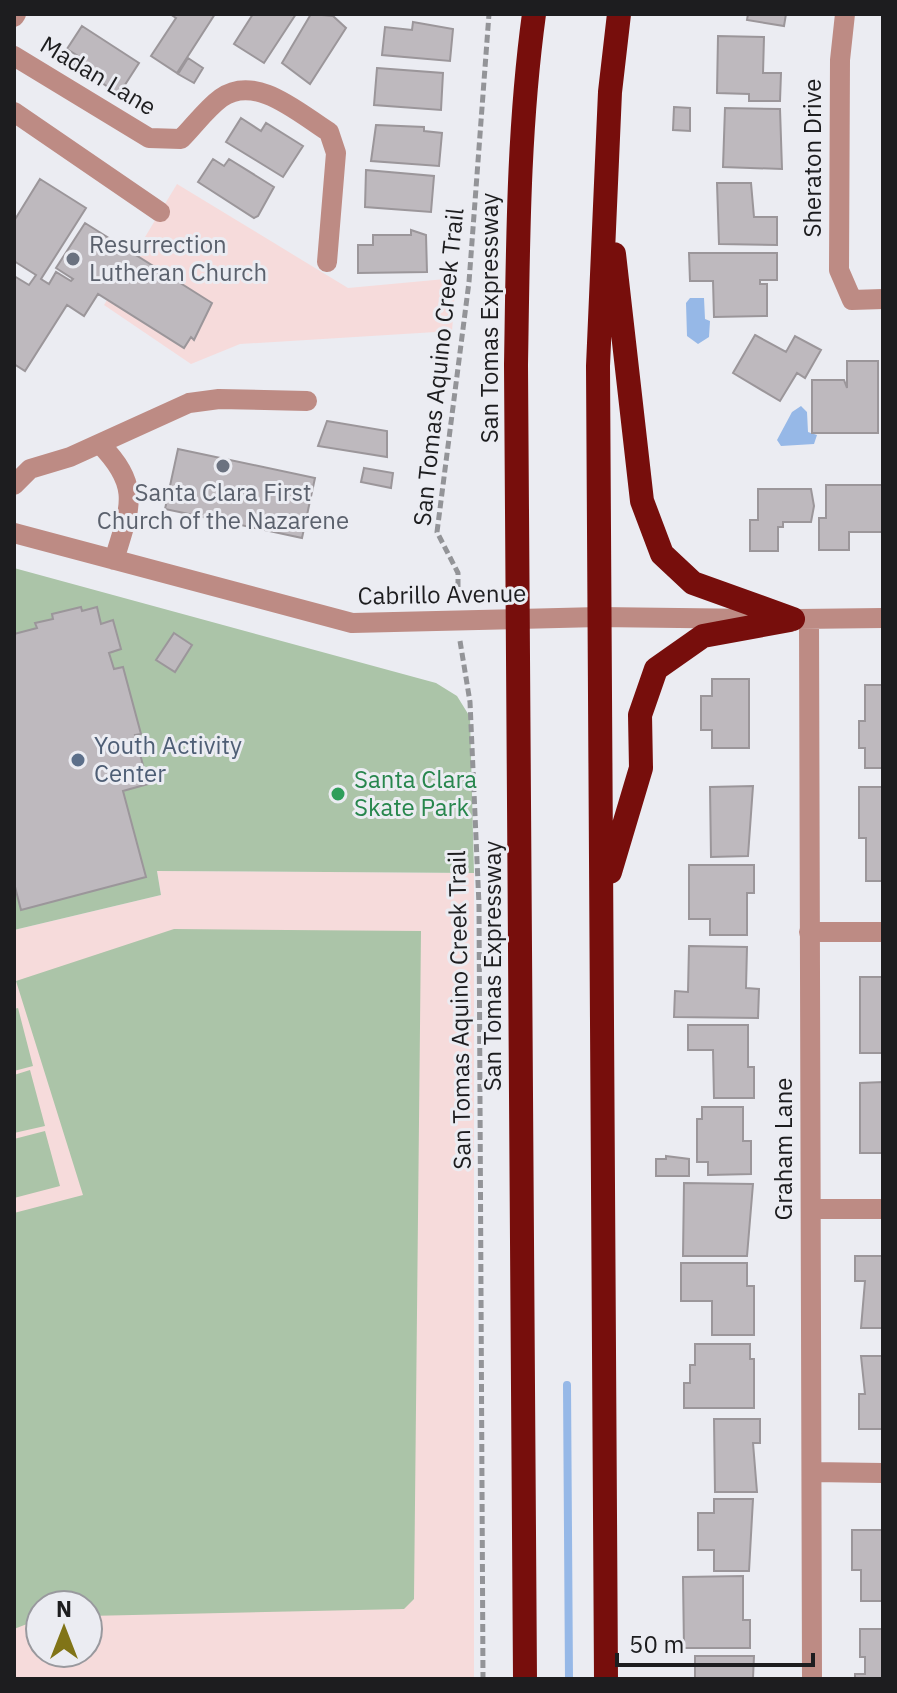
<svg xmlns="http://www.w3.org/2000/svg" width="897" height="1693" font-family="'IBM Plex Sans',sans-serif">
<rect width="100%" height="100%" fill="#ebecf2"/>
<!-- education -->
<path fill="#f6dbdb" fill-rule="evenodd" d="M177,184L348,288L456,278L452,331L240,344L191,364L104,305Z
M157,871L474,873V1679H14V930L161,895ZM40,1605H88V1653H40Z"/>
<!-- green -->
<path fill="#abc4a8" d="M14,568L436,683L457,696L470,717L474,873L157,871L161,895L14,930Z
M174,929L421,931L414,1599L404,1609L88,1616V1605H40V1619L14,1629V1213L83,1195L16,981Z
M18,1008L33,1066L14,1071V1009Z
M30,1070L45,1126L14,1133V1075Z
M45,1131L60,1186L14,1198V1139Z"/>
<!-- water -->
<path fill="#96b8e7" d="M690,298H704L705,319L710,321L709,337L698,344L687,336L686,303Z
M801,406L807,412L808,432L817,435L814,444L781,446L777,440L792,412Z"/>
<g fill="none" stroke-linecap="round" stroke-linejoin="round">
<!-- stream -->
<path stroke="#96b8e7" stroke-width="8" d="M567,1385L569,1679"/>
</g>
<!-- building -->
<path fill="#beb9be" stroke="#9b969a" stroke-width="2" d="M170,14H215L177,73L151,56L176,18Z
M253,14H296L264,63L234,44Z
M311,14L333,16L346,28L310,84L282,63Z
M748,14H786L784,26L747,20Z
M413,22L453,29L450,61L382,55L385,27L412,30Z
M82,26L139,63L119,94L73,64L78,56L67,49Z
M718,36L764,37L763,73H781L780,101H749V94L717,93Z
M188,58L203,68L194,83L178,74Z
M377,68L443,73L441,110L374,105Z
M674,107L690,108V131L673,130Z
M725,108L780,109L782,169L723,167Z
M241,118L261,131L266,123L303,146L283,177L226,142Z
M376,125L424,127V131L442,133L439,166L371,161Z
M213,159L224,166L229,159L274,187L258,216L254,218L198,182Z
M366,170L434,176L431,212L365,207Z
M40,179L86,208L41,279L49,284L56,272L71,281L73,279L56,268L85,223L212,303L194,340L191,337L184,348L98,294L84,316L67,305L25,371L14,364V276L29,285L36,275L14,261V221Z
M717,183H751L754,217H777V245L719,244Z
M411,230L426,235L427,272L358,273V245H373V235H411Z
M689,253H777V280H760V284H767V316L714,317L713,281H690Z
M755,335L786,352L795,336L821,350L805,378L797,373L780,401L733,373Z
M847,361H878V433H812V380H844L847,388Z
M327,421L387,431V457L318,446Z
M178,449L315,478L302,538L165,509Z
M364,468L393,473L391,488L361,482Z
M826,485H883V532H849V550H819V518H826Z
M758,489H811L814,506L811,522H783V527H778V551H750V520H758Z
M81,607L82,611L97,607L101,624L113,620L121,649L109,653L114,669L123,667L141,734L135,735L148,784L123,791L146,877L21,910L14,883V634L37,628L35,623L53,619L52,614Z
M174,633L192,645L175,672L156,660Z
M712,679H749V748H712V730H701V696H712Z
M865,685H883V768H865V748H859V721H865Z
M753,786L748,856L711,857L710,787Z
M859,787H883V881H866V838H859Z
M689,865H754V893H747V935H710V919H689Z
M689,946L747,947L746,988L759,989L758,1018L674,1017L675,991L688,992Z
M860,977H883V1053H860Z
M688,1025H748V1067H754V1098H714L713,1050H688Z
M883,1082V1153H860V1083Z
M702,1107H743V1141H751V1174L708,1175V1162H697V1119H702Z
M666,1156L689,1159V1176H656V1159H666Z
M684,1183L753,1184L747,1256H683Z
M855,1256H883V1328H861L865,1281H855Z
M681,1263H747V1286H754V1335H712V1301H681Z
M695,1344H750V1359H754V1408H684V1383H690V1365H695Z
M861,1356H883V1429H859V1394H865Z
M714,1419H760V1443H753L757,1492H715Z
M714,1499H753L749,1571H714V1550H698V1513H714Z
M852,1530H883V1601H861V1570H852Z
M743,1576V1620H750V1648H684L683,1577Z
M860,1629H883V1679H855V1674H865V1657H860Z
M695,1656H754L753,1678L757,1679H695Z"/>
<g fill="none" stroke-linecap="round" stroke-linejoin="round">
<!-- path -->
<path stroke="#939498" stroke-width="5" stroke-dasharray="8 4" stroke-linecap="butt" d="M458,599V573L437,532L469,282L489,14
M460,641L470,702L479,905L483,1679"/>
<!-- minor -->
<path stroke="#bd8b84" stroke-width="20" d="M845,14L840,60L839,270L852,300L883,299
M14,17L16,14
M14,56L149,138L181,139C194,126 206,109 221,98C256,73 300,114 329,132L336,153L327,262
M14,112L160,212
M100,444C142,487 130,507 114,560
M14,485L30,469L70,457L189,403L219,399L307,401
M14,533L352,623L599,617L758,619
M798,619L883,618
M809,619L812,1679
M809,932H883
M811,1209H883
M812,1472L883,1473"/>
<!-- highway -->
<path stroke="#770e0c" stroke-width="24" d="M614,254L642,501L662,554L693,583L793,619
M610,872L641,768L640,715L656,669L703,636L790,620
M525,1679L516,365C518,247 518,131 534,14
M606,1679L598,366L610,92L619,14"/>
</g>
<!-- markers -->
<g fill="#6b7280" stroke="#ebecf2" stroke-width="3">
<circle cx="73" cy="259" r="8"/>
<circle cx="223" cy="466" r="8"/>
</g>
<circle fill="#5c6f8a" stroke="#ebecf2" stroke-width="3" cx="78" cy="760" r="8"/>
<circle fill="#2e9e5b" stroke="#ebecf2" stroke-width="3" cx="338" cy="794" r="8"/>
<g text-anchor="middle" stroke-width="6" stroke-linejoin="round" paint-order="stroke">
<!-- street labels -->
<g font-size="24" fill="#1d1d1f" stroke="#ebecf2">
<text transform="translate(98 76) rotate(31)" y="8">Madan Lane</text>
<text transform="translate(813 158) rotate(-90)" y="8">Sheraton Drive</text>
<text transform="translate(490 318) rotate(-90)" y="8">San Tomas Expressway</text>
<text transform="translate(439 367) rotate(-84)" y="8">San Tomas Aquino Creek Trail</text>
<text transform="translate(442 595) rotate(-1)" y="8">Cabrillo Avenue</text>
<text transform="translate(493 966) rotate(-90)" y="8">San Tomas Expressway</text>
<text transform="translate(460 1010) rotate(-91)" y="8">San Tomas Aquino Creek Trail</text>
<text transform="translate(784 1149) rotate(-90)" y="8">Graham Lane</text>
</g>
<!-- worship labels -->
<g font-size="24" fill="#5b616d" stroke="#ebecf2" text-anchor="start">
<text x="89" y="253">Resurrection<tspan x="89" dy="28">Lutheran Church</tspan></text>
<text x="223" y="501" text-anchor="middle">Santa Clara First<tspan x="223" dy="28">Church of the Nazarene</tspan></text>
</g>
<!-- service labels -->
<g font-size="24" fill="#4e5e75" stroke="#ebecf2" text-anchor="start">
<text x="94" y="754">Youth Activity<tspan x="94" dy="28">Center</tspan></text>
</g>
<!-- leisure labels -->
<g font-size="24" fill="#27864d" stroke="#ebecf2" text-anchor="start">
<text x="354" y="788">Santa Clara<tspan x="354" dy="28">Skate Park</tspan></text>
</g>
</g>
<!-- border -->
<rect width="897" height="1693" fill="none" stroke="#1d1d1f" stroke-width="32"/>
<!-- north arrow -->
<g transform="translate(64 1629)"><circle r="38" fill="#ebecf2" stroke="#99999e" stroke-width="2"/>
<path d="M0-6L14 30L0 20L-14 30Z" fill="#817417"/>
<text y="-12" font-size="22" font-weight="bold" text-anchor="middle" fill="#1d1d1f">N</text>
</g>
<!-- scale -->
<path d="M617 1653v12h196v-12" fill="none" stroke="#1d1d1f" stroke-width="4"/>
<text x="629" y="1653" font-size="24" fill="#1d1d1f" stroke="#ebecf2" stroke-width="6" paint-order="stroke">50 m</text>
</svg>
